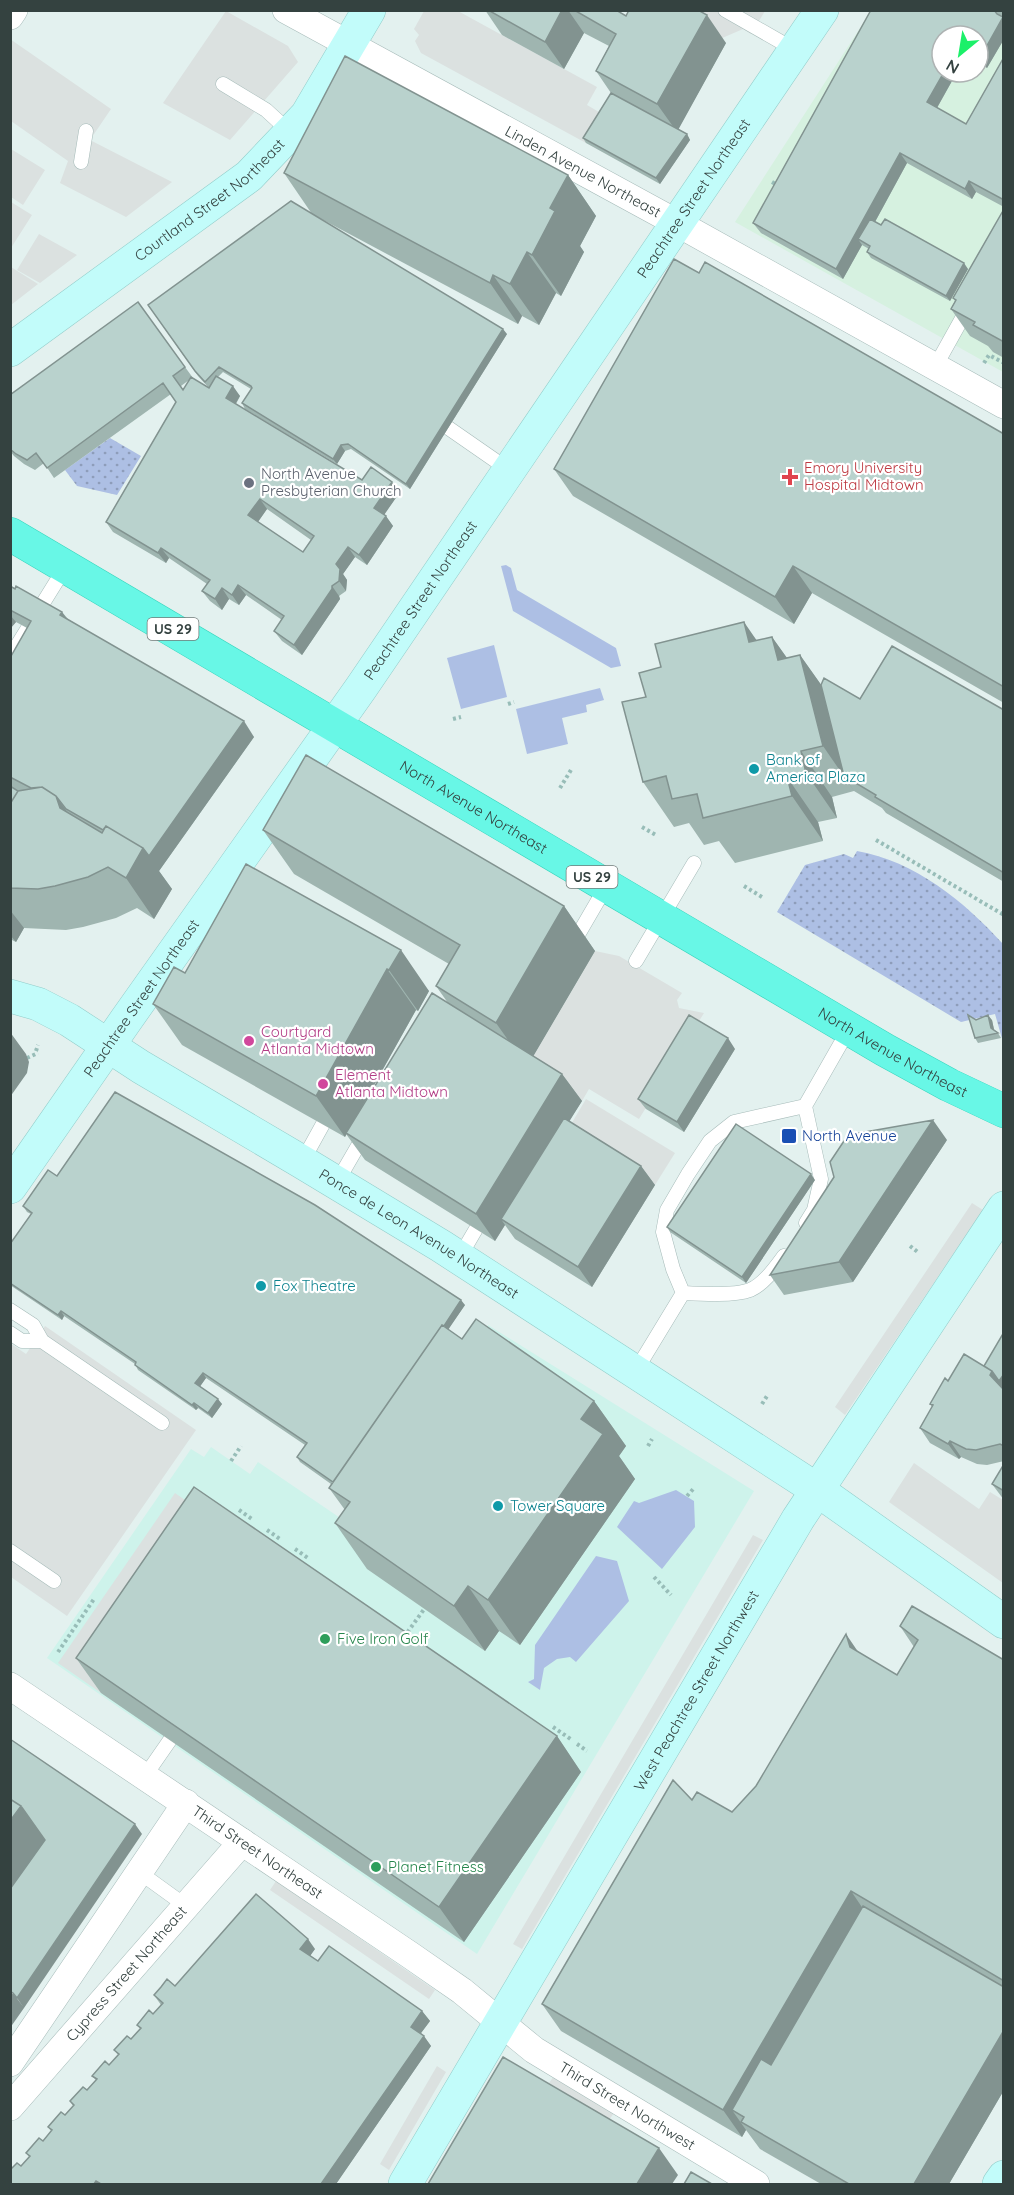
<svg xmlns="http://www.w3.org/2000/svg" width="1014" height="2195" font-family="Quicksand,sans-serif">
<defs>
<pattern id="park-dots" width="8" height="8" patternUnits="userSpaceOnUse" patternTransform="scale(1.5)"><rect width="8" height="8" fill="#adbfe4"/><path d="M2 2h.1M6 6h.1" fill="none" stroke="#8e9dba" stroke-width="1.8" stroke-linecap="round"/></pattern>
</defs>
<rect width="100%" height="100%" fill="#e3f1ef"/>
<!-- commercial -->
<path fill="#cef3eb" d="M488,1325L754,1491L477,1954L47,1658L191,1449L204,1457L211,1447L250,1474L258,1462L349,1524Z"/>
<!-- medical -->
<path fill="#d6f1e0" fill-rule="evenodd" d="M871,11H1003V372L735,222ZM942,36H978V72H942Z"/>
<!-- grass -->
<path fill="#adbfe4" d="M506,565L511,568L517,590L616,648L621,666L611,668L513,611L501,566Z
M494,645L507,697L461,709L447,658Z
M600,688L604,700L586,705L587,712L562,718L568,744L527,754L516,709Z
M676,1490L694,1501L695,1527L662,1569L617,1527L634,1501L639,1503Z
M596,1556L617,1561L629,1601L576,1662L570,1657L557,1659L544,1668L540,1690L528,1682L534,1679L535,1645Z"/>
<!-- park -->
<path fill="url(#park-dots)" d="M110,438L141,456L117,495L77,486L65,470Z
M857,851C915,861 965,902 1003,944V1042L995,1014L961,1022L777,912L805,865L844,854L853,858Z"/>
<!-- parking -->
<path fill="#dbe1e0" d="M226,11L288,46L298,62L230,140L163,103Z
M424,11H458L597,87L587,105L604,115L586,143L421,53L415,41L419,35L414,29Z
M668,11H765L751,34L743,29L720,39Z
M10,39L111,109L90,140L172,182L126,217L60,183L68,161L11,121Z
M11,149L45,170L23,205L11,197Z
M11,202L32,215L11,248Z
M39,234L77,255L40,283L17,270Z
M11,267L38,284L11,305Z
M595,951L619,956L682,993L677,1000L679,1008L704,1013L639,1119L589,1089L582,1101L527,1067Z
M586,1099L675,1153L655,1185L567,1131Z
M972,1203L983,1210L845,1415L835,1407Z
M45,1326L196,1430L67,1616L11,1577L10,1343L26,1354Z
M914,1463L979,1509L990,1492L1003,1500V1583L889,1502Z
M175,1493L218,1523L101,1693L58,1663Z
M753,1535L763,1540L522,1949L513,1944Z
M276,1881L435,1990L429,1999L270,1890Z
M437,2066L446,2072L389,2170L380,2164Z
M554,2076L614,2113L609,2120L549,2083Z"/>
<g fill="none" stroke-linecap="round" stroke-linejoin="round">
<defs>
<path id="lane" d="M725,10L795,50
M223,84L266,110L290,132
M81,162L86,131
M935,367L969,306
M434,418L509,470
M40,608L66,566
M10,657L28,628
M575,940L607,885
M636,961L694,863
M302,1162L323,1124
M337,1182L366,1132
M806,1223L814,1210L821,1179L805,1106L849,1029
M459,1258L476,1229
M683,1293C701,1294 734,1296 750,1290C764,1284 775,1268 784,1256
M683,1293L673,1269L663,1232L667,1210L688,1174L710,1141L734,1122L805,1106
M10,1310L33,1325L42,1341L162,1423
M10,1333L22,1341H42
M635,1372L683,1293
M10,1551L54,1581
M145,1776L170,1740
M139,1872L186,1906"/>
<g id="street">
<path id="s1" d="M286,10L677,223L1004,405"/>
<path d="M10,16L14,10"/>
<path id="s2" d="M10,1686L410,1955L462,1991L534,2050L756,2184"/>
<path d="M10,2063L186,1803"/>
<path id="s3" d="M10,2107L242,1842"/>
</g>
<g id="secondary">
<path id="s4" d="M10,350L249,176L307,115L369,10"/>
<path id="s5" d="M10,996L38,1004L69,1020L141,1067L302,1162L441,1246L816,1489L1004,1622"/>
<path id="s6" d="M10,1187L126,1020L361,688L822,10"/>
<path id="s7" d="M405,2184L798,1519L1004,1208"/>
<path d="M999,2184L1004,2177"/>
</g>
<g id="highway">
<path id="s8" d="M10,534L885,1050L949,1085L1004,1111"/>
</g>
</defs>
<!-- lane casing -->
<use href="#lane" stroke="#a6bbb9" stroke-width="15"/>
<!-- street casing -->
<use href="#street" stroke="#a6bbb9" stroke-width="28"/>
<!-- secondary casing -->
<use href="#secondary" stroke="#92ccc9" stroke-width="34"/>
<!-- highway casing -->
<use href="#highway" stroke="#38d5bd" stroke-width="34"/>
<!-- path -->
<path stroke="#98bdb8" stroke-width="4" stroke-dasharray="3 3" stroke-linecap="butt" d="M772,182L779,186
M984,363L989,355L1004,363
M508,704L514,702
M453,719L461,717
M560,788L571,770
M642,827L656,835
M876,840L1004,915
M744,886L762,897
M36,1051L38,1045
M27,1058L38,1053
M910,1246L919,1253
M762,1404L767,1396
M648,1446L652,1439
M231,1461L241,1446
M687,1496L695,1487
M239,1510L252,1519
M267,1530L280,1539
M295,1549L308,1558
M654,1577L671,1595
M404,1637L425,1608
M58,1652L94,1599
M553,1727L572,1740
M577,1744L587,1751"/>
<!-- lane -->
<use href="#lane" stroke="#fff" stroke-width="14"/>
<!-- street -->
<use href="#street" stroke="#fff" stroke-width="27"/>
<!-- secondary -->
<use href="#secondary" stroke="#c2fcfa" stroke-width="33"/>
<!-- highway -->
<use href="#highway" stroke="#68f7e6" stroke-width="33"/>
</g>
<!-- wall -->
<path fill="#9fb5b0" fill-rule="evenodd" d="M485,10H616L626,16L726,43L678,129L687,134L690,140L660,184L586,143L583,138L611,93L596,71L609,46L584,33L564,69L502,35Z
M871,10H1004V39L987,68L978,63V36H942V72H957L937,108L966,124L1004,57V207L976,192L972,199L907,163L875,222L968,269L950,301L871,258L867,252L869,249L862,245L843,279L761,233L753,223Z
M284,173L568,175L596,216L580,246L584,252L561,296L556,293L539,325L522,316L518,324L312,214Z
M1004,209V358L993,352L988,346L970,336L951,309L955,301L953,298Z
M699,273L1004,434V703L812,593L794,624L573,496L554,469Z
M148,305L507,334L410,489L351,449L345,451L337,464L245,409L242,403L251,389L223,372L218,377L240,396L236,404L362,480L400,492L384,514L393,526L367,565L355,557L343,574L347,580L346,591L339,596L340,599L302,655L282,641L274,631L282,620L246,595L239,605L229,599L222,610L210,601L202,591L207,584L169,558L166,563L113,532L106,522L176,402L171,394L54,478L44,463L35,470L24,464L14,456L10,451V395L185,367L193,378H192L209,388L198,376ZM189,380L183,390L181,386ZM267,509L311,540L303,552L258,522Z
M10,586L62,612L68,619L254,737L159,871L172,889L154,919L137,908L116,918L83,927L66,930L24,928L16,942L10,939V658L27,628L16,622L10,629Z
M772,637L787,658L800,655L821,685L860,699L1004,710V882L886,813L882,808L854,791L832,797L837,818L818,822L823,841L735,863L719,841L704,845L689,823L674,827L643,782L646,697L661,667Z
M263,830L564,906L595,951L533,1056L562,1074L582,1101L569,1121L641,1166L655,1185L592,1287L515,1239L505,1225L495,1241L365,1160L346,1134L345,1137L182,1045L153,1004L185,973L246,864L429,991L418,1011L416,1010L363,1105L448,1003L436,986L449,964L294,874Z
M976,1020H992L994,1030L998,1033L1001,1038L978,1043L975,1038Z
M735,1049L684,1132L646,1109L638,1099Z
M947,1140L853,1282L784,1295L770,1275Z
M57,1176L465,1305L448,1329L462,1339L594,1401L626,1446L619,1456L635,1479L520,1645L499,1631L485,1651L367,1569L335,1523L345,1510L329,1488L331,1484L300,1462L297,1457L305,1445L206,1378L200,1386L222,1404L212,1418L198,1408L196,1410L138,1370L135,1364L64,1316L62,1320L10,1285V1244L31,1214L27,1212L23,1206Z
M815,1180L746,1283L670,1232L667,1227Z
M948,1381L1004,1385L1002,1388L1004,1390V1461L987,1465L977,1464L961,1457L959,1459L930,1443L920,1428L932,1407L930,1404Z
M1004,1464V1500L992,1484Z
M900,1626L1004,1660V2090L949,2184H821L760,2149L746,2130L742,2137L561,2031L542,2004L692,1800L732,1812L756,1786L858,1652L897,1675L914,1647Z
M76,1658L557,1736L581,1772L464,1942L101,1693Z
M315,1949L310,1955L318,1961L422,2011L430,2021L421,2033L431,2046L336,2184H10L21,2166L29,2157L26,2153L43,2141L51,2131L48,2127L65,2115L73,2106L70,2101L87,2090L96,2080L92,2076L109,2065L118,2055L114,2050L131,2039L140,2029L137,2025L153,2014L161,2005L154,1995L175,1986Z"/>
<!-- shaded-wall -->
<path fill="#829390" d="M562,10H568L584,33L564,69L545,42Z
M707,15L726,43L677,132L657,104Z
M1003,17L1004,39L987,68L980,58Z
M944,72H957L934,113L927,102Z
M687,134L690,140L660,184L656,178Z
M900,153L907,163L864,242L858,239L862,245L843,279L836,269Z
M568,175L596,216L580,246L584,252L561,296L532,255L550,208Z
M969,181L976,192L972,199L965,189Z
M527,252L556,293L539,325L510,284Z
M964,263L968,269L950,301L946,296Z
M493,275L522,316L518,324L490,283Z
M503,329L507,334L410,489L406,484Z
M233,386L240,396L233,408L226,398Z
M341,445L345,451L337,464L333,459Z
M392,482L400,492L382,518L374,508Z
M260,499L267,509L255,526L248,515Z
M386,516L393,526L367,565L359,555Z
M348,547L355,557L343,574L347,580L346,591L339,581L336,564Z
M161,548L169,558L166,563L158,553Z
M793,566L812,593L794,624L775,597Z
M238,585L246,595L239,605L232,595Z
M332,586L339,596L340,599L302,655L294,645Z
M222,588L229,599L222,610L215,599Z
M62,612L73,627L60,615Z
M10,615L16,622L10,629Z
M744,622L775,667L749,642Z
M772,637L804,682L778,660Z
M800,655L832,700L844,776L854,791L823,746Z
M244,721L254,737L159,871L172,889L154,919L126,878L143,848Z
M801,751L832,797L837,818L806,773Z
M787,777L818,822L823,841L792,796Z
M56,796L85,837L60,808Z
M564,906L595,951L527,1067L496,1023Z
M10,910L24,928L16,942L10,935Z
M401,950L429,991L418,1011L389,970Z
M387,969L416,1010L345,1137L316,1096Z
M988,1015L992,1020L995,1034L991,1028Z
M10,1032L26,1054L29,1062L27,1073L10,1097Z
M728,1038L735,1049L684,1132L677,1122Z
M562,1074L582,1101L506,1223L501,1219L505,1225L495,1241L476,1214Z
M933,1120L947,1140L853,1282L839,1262Z
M641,1166L655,1185L592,1287L578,1267Z
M811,1174L815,1180L746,1283L742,1277Z
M461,1300L465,1305L363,1455L359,1450Z
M61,1311L64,1316L62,1320L58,1315Z
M992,1371L1004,1374V1385L1001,1390L990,1375Z
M203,1373L206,1378L199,1388L195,1383Z
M218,1399L222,1404L212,1418L208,1413Z
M594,1401L626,1446L619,1456L635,1479L520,1645L488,1600L581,1419Z
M194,1403L198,1408L196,1410L192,1405Z
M950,1441L961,1457L959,1459L948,1444Z
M468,1586L499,1631L485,1651L454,1606Z
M846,1634L865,1662L850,1647Z
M557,1736L581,1772L464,1942L439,1907Z
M21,1806L52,1850L10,1902V1821Z
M135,1824L142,1834L24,2008L17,1998Z
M851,1891L870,1919L744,2117L732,2110L746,2130L742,2137L723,2110Z
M308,1939L315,1949L308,1959L300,1949Z
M13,1993L24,2008L10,2028V1997Z
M422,2011L430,2021L418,2037L411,2027Z
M1004,2030V2090L949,2184H914Z
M424,2036L431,2046L336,2184H321Z
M659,2148L678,2175L672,2184H637Z"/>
<!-- building -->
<path fill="#b9d2cd" stroke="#829390" stroke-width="1.5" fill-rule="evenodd" d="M488,10H562L545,42Z
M574,10H616L626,16L629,10H698L707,15L657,104L596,71L616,34Z
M871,10H994L997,14L1003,17L980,58L978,57V36H942V72H944L927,102L966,124L1004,57V200L969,181L965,189L900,153L836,269L753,223Z
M345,56L568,175L550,208L555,211L532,255L527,252L510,284L493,275L490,283L284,173Z
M611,93L687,134L656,178L583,138Z
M291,201L503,329L406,484L348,444L341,445L333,459L242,403L252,388L251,386L219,367L205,382L195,371L148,305Z
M1004,209V342L973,325L975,322L951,309L956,300L953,298Z
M870,219L881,225L885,219L964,263L946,296L867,252L870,246L858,239Z
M674,259L699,273L705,262L1004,434V687L793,566L775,597L554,469Z
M138,302L185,367L173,376L183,390L191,377L209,388L216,376L233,386L226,398L362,480L371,467L392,482L374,508L386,516L359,555L348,547L336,564L340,569L339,581L332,586V589L294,645L274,631L284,616L238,585L232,595L222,588L215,599L202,591L210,580L161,548L158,553L106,522L176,402L163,383L47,468L36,453L27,460L16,454L10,449V395ZM260,499L314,536L303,552L248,515Z
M10,586L15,589L16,586L62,612L60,615L244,721L149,856L143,848L106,826L103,830L66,809L56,796L42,787L31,788L10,777V658L31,621L10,610Z
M744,622L749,642L772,637L778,660L800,655L823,746L801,751L806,773L787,777L792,796L703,818L697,794L672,799L666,776L643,782L622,702L646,697L639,673L661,667L655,644Z
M892,646L1004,710V873L875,797L876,795L844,776L821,685L824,678L860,699Z
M306,755L564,906L496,1023L436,986L460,945L263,830Z
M10,786L18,791L10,804Z
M42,787L56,796L60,808L102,833L106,826L143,848L126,878L108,867L88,877L55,886L38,889L10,888V804L18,791Z
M246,864L401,950L389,970L387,969L316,1096L153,1004L174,967L185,973Z
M432,993L562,1074L476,1214L346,1133Z
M689,1015L728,1038L677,1122L638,1099Z
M968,1015L976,1020L988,1015L991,1028L998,1033L975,1038Z
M115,1092L315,1205L461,1300L444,1326L442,1325L333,1482L297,1457L307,1443L203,1373L195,1383L218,1399L208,1413L194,1403L192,1405L135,1365L136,1362L61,1311L58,1315L10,1283V1244L32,1213L23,1206L48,1170L57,1176Z
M564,1118L641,1166L578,1267L501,1219Z
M933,1120L839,1262L770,1275L834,1177L830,1162L848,1135Z
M736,1124L811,1174L742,1277L667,1227Z
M476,1319L594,1401L581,1419L603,1434L488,1600L468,1586L454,1606L335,1523L350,1502L329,1488L442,1325L462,1339Z
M1004,1332V1374L999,1381L992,1371L984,1366Z
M964,1354L992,1371L990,1375L1004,1390V1446L1000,1444L976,1450L966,1449L950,1441L948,1444L920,1428L933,1405L930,1404L945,1378L948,1381Z
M1004,1464V1491L992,1484Z
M194,1487L557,1736L439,1907L76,1658Z
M912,1606L1004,1660V1981L851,1891L723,2110L542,2004L673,1780L692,1800L697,1792L732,1812L756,1786L846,1634L850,1647L897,1675L918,1640L900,1626Z
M10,1739L135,1824L17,1998L13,1993L10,1991V1889L45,1840L21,1806L10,1799Z
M10,1799L21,1806L10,1821Z
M256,1894L308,1939L300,1949L318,1961L329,1946L422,2011L411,2027L424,2036L321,2184H101L96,2181L94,2184H10V2170L17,2163L21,2166L30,2156L26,2153L39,2138L43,2141L52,2130L48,2127L61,2112L65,2115L74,2105L70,2101L83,2087L87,2090L97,2079L92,2076L105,2061L109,2065L119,2054L114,2050L127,2036L131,2039L141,2028L137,2025L149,2010L153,2014L163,2003L154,1995L161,1987L167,1979L175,1986Z
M863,1906L1004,1987V2030L914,2184H849L741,2122L744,2117L732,2110L761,2059L771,2065Z
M503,2057L659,2148L637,2184H428Z
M691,2172L712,2184H684Z"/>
<!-- markers -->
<path fill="#e0444e" stroke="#fff" stroke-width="2" d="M787 468h6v6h6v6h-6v6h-6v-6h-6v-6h6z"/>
<circle fill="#6b7280" stroke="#fff" stroke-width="2" cx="249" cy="483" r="6"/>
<g fill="#0f9aa8" stroke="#fff" stroke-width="2">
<circle cx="754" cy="769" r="6"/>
<circle cx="261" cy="1286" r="6"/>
<circle cx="498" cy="1506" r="6"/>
</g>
<g fill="#d1479c" stroke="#fff" stroke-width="2">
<circle cx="249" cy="1041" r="6"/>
<circle cx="323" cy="1084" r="6"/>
</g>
<rect fill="#1a4fb4" stroke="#fff" stroke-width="2" x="781" y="1128" width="16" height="16" rx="3"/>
<g fill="#2e9e5b" stroke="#fff" stroke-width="2">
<circle cx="325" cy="1639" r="6"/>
<circle cx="376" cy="1867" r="6"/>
</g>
<g text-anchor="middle" stroke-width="4.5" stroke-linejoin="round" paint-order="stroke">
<!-- shield labels -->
<g fill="#fff" stroke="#717b79" stroke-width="1.5">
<rect x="147.5" y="618" width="51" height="22" rx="4.5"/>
<rect x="566.5" y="866" width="51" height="22" rx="4.5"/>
</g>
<g font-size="14" font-weight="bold" fill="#344240">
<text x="173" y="634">US 29</text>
<text x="592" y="882">US 29</text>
</g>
<!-- street labels -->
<g font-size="15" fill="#344240" stroke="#fff">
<text dy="5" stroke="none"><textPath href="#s1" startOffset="338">Linden Avenue Northeast</textPath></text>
<text dy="5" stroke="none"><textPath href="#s4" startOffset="250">Courtland Street Northeast</textPath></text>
<text dy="5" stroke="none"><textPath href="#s6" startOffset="1202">Peachtree Street Northeast</textPath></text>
<text dy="5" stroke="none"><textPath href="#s6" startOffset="716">Peachtree Street Northeast</textPath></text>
<text dy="5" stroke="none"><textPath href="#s8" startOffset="538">North Avenue Northeast</textPath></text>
<text dy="5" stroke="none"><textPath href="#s6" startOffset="230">Peachtree Street Northeast</textPath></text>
<text dy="5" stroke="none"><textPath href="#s8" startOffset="1024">North Avenue Northeast</textPath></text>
<text dy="5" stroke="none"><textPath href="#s5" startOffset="474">Ponce de Leon Avenue Northeast</textPath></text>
<text dy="5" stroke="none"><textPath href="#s7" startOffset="573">West Peachtree Street Northwest</textPath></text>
<text dy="5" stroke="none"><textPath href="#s2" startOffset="298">Third Street Northeast</textPath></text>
<text dy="5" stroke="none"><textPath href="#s3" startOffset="177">Cypress Street Northeast</textPath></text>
<text dy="5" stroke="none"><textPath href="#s2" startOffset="747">Third Street Northwest</textPath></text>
</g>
<!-- health labels -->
<g font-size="15" fill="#be3a42" stroke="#fff" text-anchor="start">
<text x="804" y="473">Emory University<tspan x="804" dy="17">Hospital Midtown</tspan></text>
</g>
<!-- worship labels -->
<g font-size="15" fill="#5b616d" stroke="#fff" text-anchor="start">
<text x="261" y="479">North Avenue<tspan x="261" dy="17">Presbyterian Church</tspan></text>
</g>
<!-- culture labels -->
<g font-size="15" fill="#0d838f" stroke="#fff" text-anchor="start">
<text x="766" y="765">Bank of<tspan x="766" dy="17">America Plaza</tspan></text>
<text x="273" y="1291">Fox Theatre</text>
<text x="510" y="1511">Tower Square</text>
</g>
<!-- hotel labels -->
<g font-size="15" fill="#b23c85" stroke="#fff" text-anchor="start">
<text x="261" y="1037">Courtyard<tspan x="261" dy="17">Atlanta Midtown</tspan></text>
<text x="335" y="1080">Element<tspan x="335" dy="17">Atlanta Midtown</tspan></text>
</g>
<!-- transit labels -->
<g font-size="15" fill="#164399" stroke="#fff" text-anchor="start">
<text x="802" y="1141">North Avenue</text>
</g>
<!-- leisure labels -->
<g font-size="15" fill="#27864d" stroke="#fff" text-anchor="start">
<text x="337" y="1644">Five Iron Golf</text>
<text x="388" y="1872">Planet Fitness</text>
</g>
</g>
<!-- border -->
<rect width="1014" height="2195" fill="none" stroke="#344240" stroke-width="24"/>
<!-- north arrow -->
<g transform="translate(960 54) rotate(210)"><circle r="28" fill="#ffffff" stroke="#aeb3b3" stroke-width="1.5"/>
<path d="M0-4.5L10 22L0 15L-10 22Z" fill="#1bf069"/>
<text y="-9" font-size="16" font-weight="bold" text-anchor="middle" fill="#344240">N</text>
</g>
</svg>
